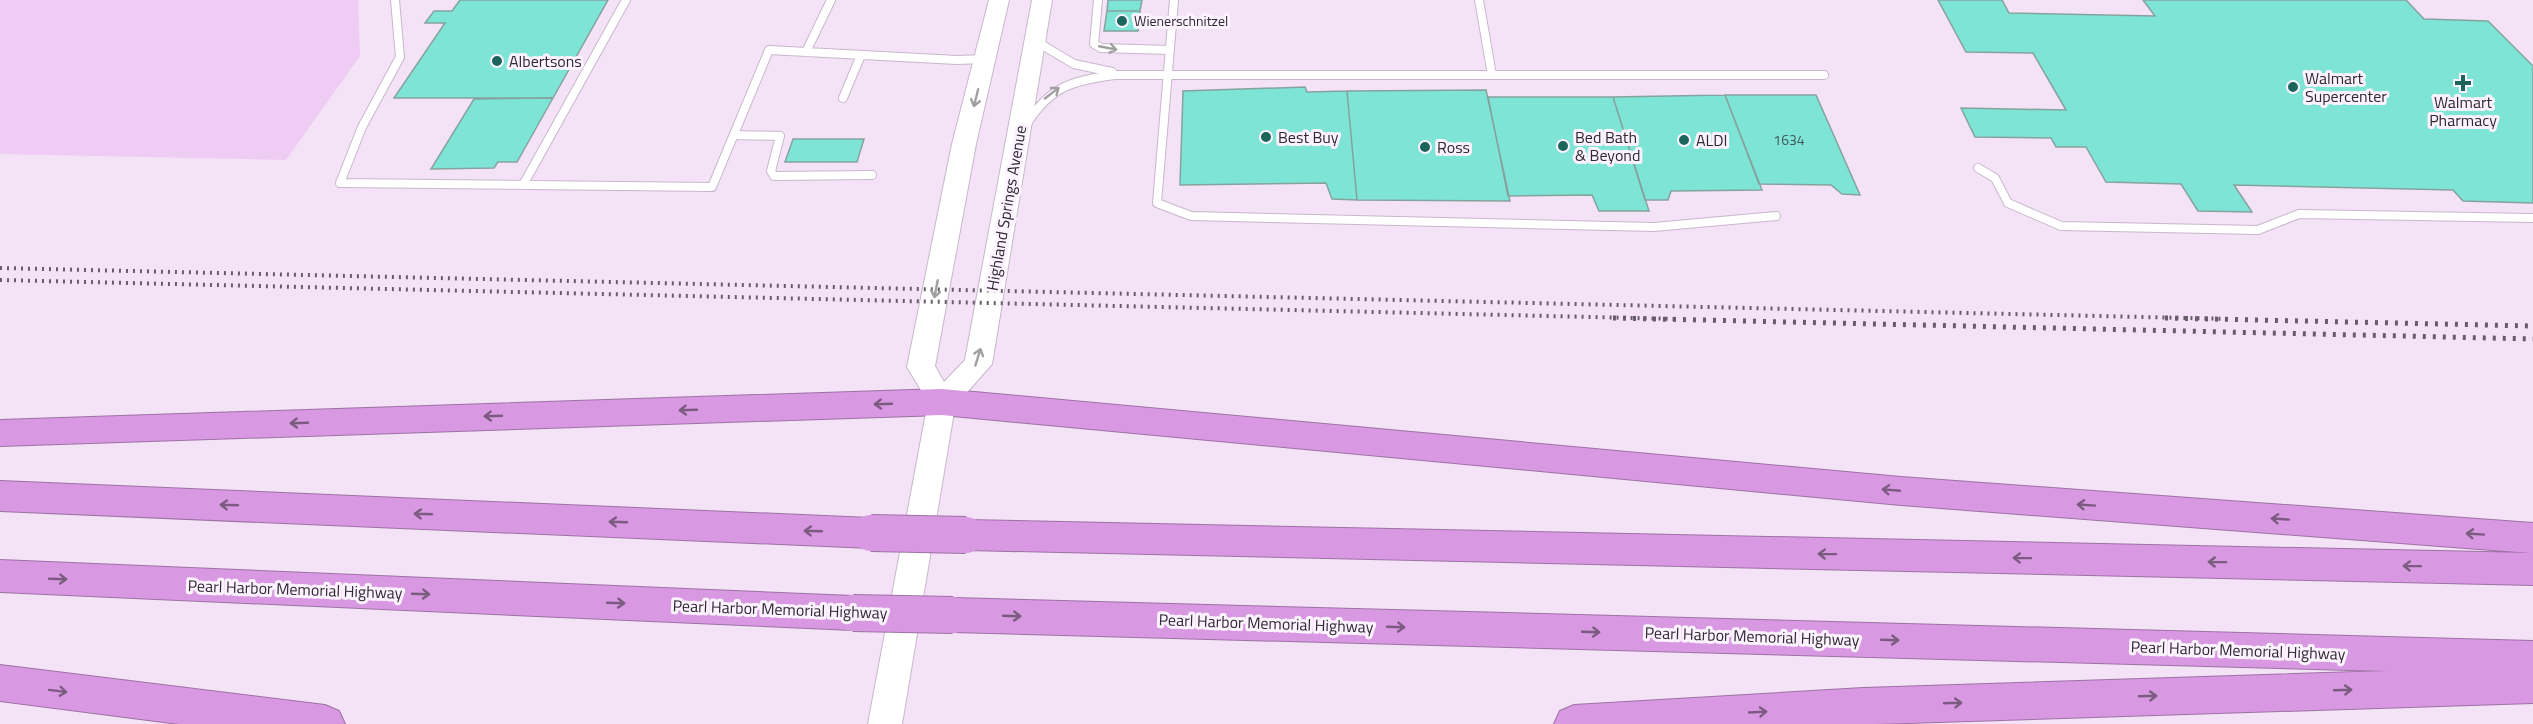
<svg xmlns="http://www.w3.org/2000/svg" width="2533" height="724" font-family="'Titillium Web',sans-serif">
<rect width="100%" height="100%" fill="#f4e2f7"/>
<!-- green -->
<path fill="#efccf4" d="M0,0H358L360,56L286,160L0,154Z"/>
<!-- building -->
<path fill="#7ee4d6" stroke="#85a39e" stroke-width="1.5" d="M460,0H608L553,98H394L445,23H425L434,11H452Z
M1108,0H1142L1140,11H1107Z
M1938,0H2002L2009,13L2155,16L2143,0H2406L2424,19L2488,21L2533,66V203L2463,201L2453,190L2234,185L2252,212L2198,211L2181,184L2106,182L2086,147H2056L2051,138L1975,137L1961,108L2066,110L2033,53L1966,52Z
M1107,11H1140L1138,31H1104Z
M1305,87L1307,92L1347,91L1357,200L1332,199L1326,183L1180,185L1183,91Z
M1486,90L1510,201L1357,200L1347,91Z
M1725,95H1816L1860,195L1842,194L1831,185L1759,184Z
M1725,95L1762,190L1671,191L1668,200H1645L1613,97Z
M1488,97H1613L1649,211H1599L1592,195L1508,196Z
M553,98L517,162H498L494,168L431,169L474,99Z
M793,139H864L857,162H785Z"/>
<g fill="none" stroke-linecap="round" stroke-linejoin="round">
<defs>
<path id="lane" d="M395,0L400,57L362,127L340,183L712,187L769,50L957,60L986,59
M1098,0L1094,44L1101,48L1170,50
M1174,0L1157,203L1191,216L1654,227L1776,216
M1479,0L1492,75
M1041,37L1042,45L1074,64L1112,72
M806,52L831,0
M843,98L861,55
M1028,122C1051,86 1074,80 1115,75H1824
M734,135L780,136L771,171L774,176L872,175
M1978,168L1995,178L2008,203L2061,226L2258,230L2299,214L2533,218
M523,185L626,0"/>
<path id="secondary" d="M989,0H1009L976,144L935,366L944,382L965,360L1032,0H1052L992,364L955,406L902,724H868L928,402L907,367L952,144Z"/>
<path id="highway" d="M942,389L1901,477L2533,523V585L966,550L953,546L948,535L953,524L966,520L2531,553L1901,505L942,415L0,446V420Z
M0,481L871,518L884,522L889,533L884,544L871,548L0,511Z
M0,560L853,596L867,601L872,613L867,625L853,630L0,592Z
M953,598L2533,641V703L1877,724H1554L1560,711L1574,705L1863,688L2387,671L953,632L939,627L934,615L939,603Z
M0,665L325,705L339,711L345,724H179L0,701Z"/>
</defs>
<!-- lane casing -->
<use href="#lane" stroke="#c8b7cb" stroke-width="10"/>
<!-- secondary casing -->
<use href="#secondary" stroke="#c8b7cb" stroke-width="2"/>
<!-- highway casing -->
<use href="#highway" stroke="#9d72a4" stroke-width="2"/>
<!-- lane -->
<use href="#lane" stroke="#fff" stroke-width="8"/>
<!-- secondary -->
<use href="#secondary" fill="#fff" fill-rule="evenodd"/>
<!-- highway -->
<use href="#highway" fill="#d899e2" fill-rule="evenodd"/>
<!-- rail-far1 -->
<path stroke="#675d69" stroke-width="4" stroke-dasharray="2 5" stroke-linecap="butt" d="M0,268L2230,319
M0,280L1677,319"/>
<!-- rail -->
<path stroke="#675d69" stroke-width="5" stroke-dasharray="3 7" stroke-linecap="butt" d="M1613,318L2533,339
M2165,318L2533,326"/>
<defs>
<path id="highway-bridge" d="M871,533L966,535
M853,613L953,615"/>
</defs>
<!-- highway-bridge casing -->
<use href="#highway-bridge" stroke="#9d72a4" stroke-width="38" stroke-linecap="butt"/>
<!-- highway-bridge -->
<use href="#highway-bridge" stroke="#d899e2" stroke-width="36"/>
</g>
<!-- one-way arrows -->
<defs><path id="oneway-shaft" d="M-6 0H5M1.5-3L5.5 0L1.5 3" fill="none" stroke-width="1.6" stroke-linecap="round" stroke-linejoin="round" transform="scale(1.5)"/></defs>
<g stroke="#a29fa2">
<use href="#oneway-shaft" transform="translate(1108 48) rotate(11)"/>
<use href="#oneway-shaft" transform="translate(1052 93) rotate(-38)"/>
<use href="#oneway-shaft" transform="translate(976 98) rotate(104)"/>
<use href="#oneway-shaft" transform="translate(936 289) rotate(101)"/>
<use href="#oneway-shaft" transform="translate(978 357) rotate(-73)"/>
</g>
<g stroke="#7c5b81">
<use href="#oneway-shaft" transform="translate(883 404) rotate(178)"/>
<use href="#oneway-shaft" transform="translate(688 410) rotate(178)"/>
<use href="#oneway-shaft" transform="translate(493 416) rotate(178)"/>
<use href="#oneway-shaft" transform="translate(299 423) rotate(178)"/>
<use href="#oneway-shaft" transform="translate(1891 490) rotate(-175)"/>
<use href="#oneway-shaft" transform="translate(229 505) rotate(-178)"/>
<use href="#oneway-shaft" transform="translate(2086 505) rotate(-176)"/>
<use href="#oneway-shaft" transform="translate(423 514) rotate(-178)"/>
<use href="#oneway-shaft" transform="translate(2280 519) rotate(-176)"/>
<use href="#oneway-shaft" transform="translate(618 522) rotate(-178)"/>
<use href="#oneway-shaft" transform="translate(813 531) rotate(-178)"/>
<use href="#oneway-shaft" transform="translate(2475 534) rotate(-176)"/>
<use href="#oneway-shaft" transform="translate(1827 554) rotate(-179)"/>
<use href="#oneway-shaft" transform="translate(2022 558) rotate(-179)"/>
<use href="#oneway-shaft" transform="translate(2217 562) rotate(-179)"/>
<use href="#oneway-shaft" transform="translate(2412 566) rotate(-179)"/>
<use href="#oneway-shaft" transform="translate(58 579) rotate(2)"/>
<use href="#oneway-shaft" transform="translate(421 594) rotate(2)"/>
<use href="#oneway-shaft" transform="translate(616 603) rotate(2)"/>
<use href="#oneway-shaft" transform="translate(1012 616) rotate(2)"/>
<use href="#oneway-shaft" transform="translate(1396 627) rotate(2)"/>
<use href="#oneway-shaft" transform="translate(1591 632) rotate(2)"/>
<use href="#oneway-shaft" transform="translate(1890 640) rotate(2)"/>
<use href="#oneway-shaft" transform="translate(2343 690) rotate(-2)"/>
<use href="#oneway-shaft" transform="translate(58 691) rotate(7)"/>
<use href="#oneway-shaft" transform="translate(2148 696) rotate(-2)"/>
<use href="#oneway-shaft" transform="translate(1953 703) rotate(-2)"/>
<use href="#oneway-shaft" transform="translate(1758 712) rotate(-3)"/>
</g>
<!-- markers -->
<g fill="#1b655c" stroke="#fdf2ff" stroke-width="2">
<circle cx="1122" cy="21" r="6"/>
<circle cx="497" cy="61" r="6"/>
<path d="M2460 74h6v6h6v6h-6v6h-6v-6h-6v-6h6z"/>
<circle cx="2293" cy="87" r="6"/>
<circle cx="1266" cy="137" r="6"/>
<circle cx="1684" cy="140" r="6"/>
<circle cx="1563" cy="146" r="6"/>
<circle cx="1425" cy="147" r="6"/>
</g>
<g text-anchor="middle" stroke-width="6" stroke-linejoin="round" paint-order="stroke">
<!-- far-poi labels -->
<g font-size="14" fill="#302931" stroke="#fdf2ff" text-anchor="start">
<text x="1134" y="26">Wienerschnitzel</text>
</g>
<!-- number labels -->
<g font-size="14" fill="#44585a">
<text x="1789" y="145">1634</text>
</g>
<!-- poi labels -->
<g font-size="16" fill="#302931" stroke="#fdf2ff" text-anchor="start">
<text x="509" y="67">Albertsons</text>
<text x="2305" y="84">Walmart<tspan x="2305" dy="18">Supercenter</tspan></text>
<text x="2463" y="108" text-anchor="middle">Walmart<tspan x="2463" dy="18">Pharmacy</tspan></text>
<text x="1278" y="143">Best Buy</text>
<text x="1575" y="143">Bed Bath<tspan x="1575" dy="18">&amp; Beyond</tspan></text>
<text x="1696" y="146">ALDI</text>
<text x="1437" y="153">Ross</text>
</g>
<!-- street labels -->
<g font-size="16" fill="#302931" stroke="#fdf2ff">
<text transform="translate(1006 208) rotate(-80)" y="6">Highland Springs Avenue</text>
<text transform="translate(295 589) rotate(2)" y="6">Pearl Harbor Memorial Highway</text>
<text transform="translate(780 609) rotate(2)" y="6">Pearl Harbor Memorial Highway</text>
<text transform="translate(1266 623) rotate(2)" y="6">Pearl Harbor Memorial Highway</text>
<text transform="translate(1752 636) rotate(2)" y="6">Pearl Harbor Memorial Highway</text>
<text transform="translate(2238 650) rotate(2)" y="6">Pearl Harbor Memorial Highway</text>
</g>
</g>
</svg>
